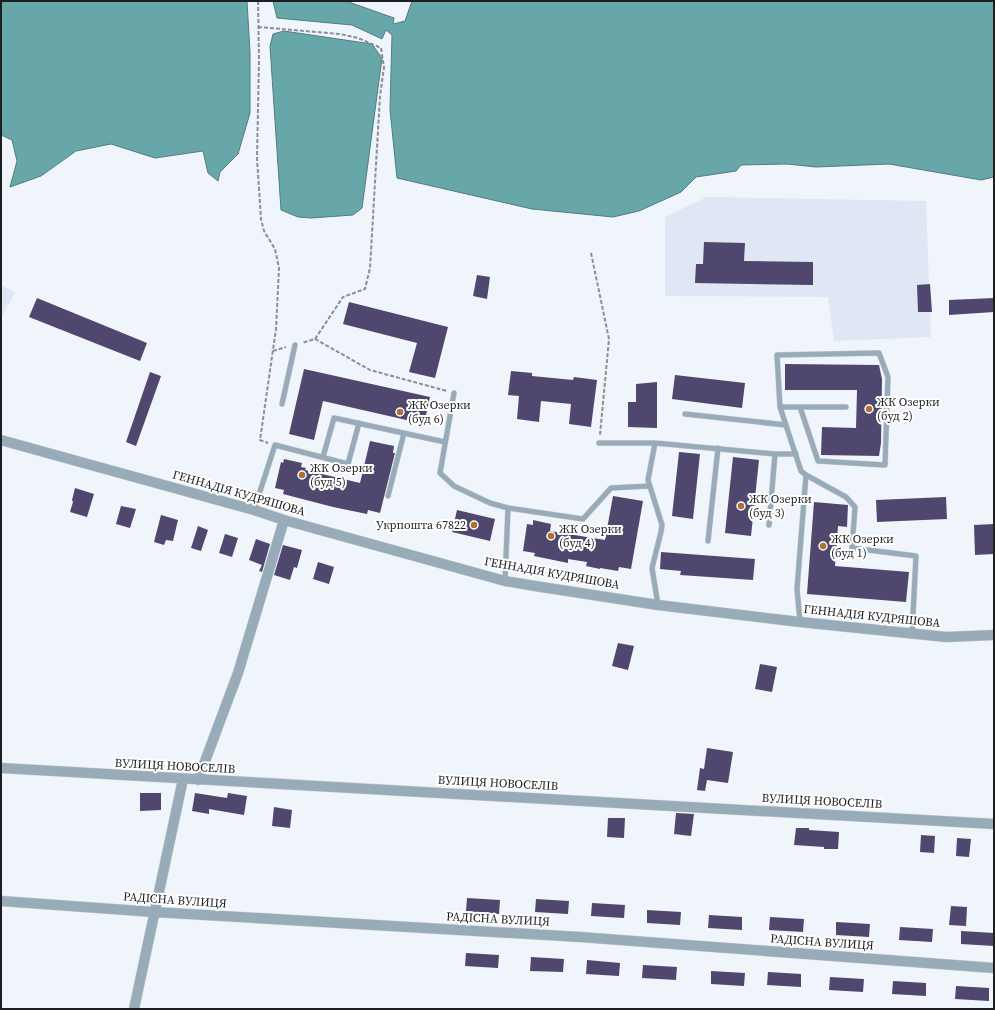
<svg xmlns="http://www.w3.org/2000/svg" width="995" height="1010" font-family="'Source Serif 4',serif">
<rect width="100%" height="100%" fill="#f0f4fb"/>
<!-- built -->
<path fill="#dfe7f5" d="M707,197L926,201L931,337L834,341L828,297L665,296V217Z
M1,285L15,292L1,318Z"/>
<!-- water -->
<path fill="#67a6a9" stroke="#517d80" d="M1,1H247L250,52V113L238,154L220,172L218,181L208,173L203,151L155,158L111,144L76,151L41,176L10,187L17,161L12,140L1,135Z
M273,1H346L394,18L393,24L405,21L412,1H994V177L981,180L889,164L816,167L787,164L741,165L736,171L696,177L681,192L639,211L613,217L532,209L397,178L390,110L392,35L386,30L382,39L352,25L277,18Z
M284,31L372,44L382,58L362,208L353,215L311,218L298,217L281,210L270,46L273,34Z"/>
<!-- building -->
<path fill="#50476e" d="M704,242L745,243L744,261L813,262V285L695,283L696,264H703Z
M477,275L490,277L487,299L473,296Z
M930,284L932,312H918L917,285Z
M37,298L147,343L140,361L29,317Z
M994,298V312L949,315V300Z
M349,302L448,327L435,378L409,372L417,343L343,324Z
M785,364L879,365L882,379L881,443L879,456L821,455L822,427L856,428L857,390H785Z
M304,369L430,397L424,424L323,401L314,440L289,434Z
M511,371L532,373V376L573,380L574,377L597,380L591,427L569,424L571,404L541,401L539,422L517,419L519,396L508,395Z
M150,372L161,376L136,446L126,442Z
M675,375L745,383L742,408L672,399Z
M657,382V428L628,427V402H636V384Z
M370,441L394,446L393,453H395L380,513L368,510L367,514L333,507L283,494L284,490L275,488L281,462L283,463L284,459L302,463L301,467L306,468L305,470L360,483Z
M679,452L700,454L693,519L672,516Z
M733,457L759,460L751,536L725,533Z
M75,488L94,494L87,517L70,512L73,502L72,500Z
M613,496L643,501L631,569L619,567L618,571L600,568V569L586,566L587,562L568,559V563L534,556L535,553L523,551L527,524L533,525V520L551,524L550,531L605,540Z
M946,497L947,519L877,522L876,500Z
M814,502L848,505L847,527L838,526L835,566L909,572L906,602L807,594Z
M121,506L136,509L130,528L116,524Z
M457,510L495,519L490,541L452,532Z
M161,515L178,520L173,541L166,540L164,545L154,542Z
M994,524V554L975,555L974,525Z
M198,526L208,530L201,551L191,548Z
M225,534L238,538L232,557L219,553Z
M256,539L270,544L262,572L259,571L262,565L249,560Z
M283,545L302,550L297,568L294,567L290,580L274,575Z
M661,552L755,559L753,580L680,575L681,571L660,569Z
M318,562L334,567L329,584L313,579Z
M618,643L634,646L628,670L612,666Z
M760,664L777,667L772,692L755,689Z
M707,748L733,752L728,783L707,780L705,791L697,790L700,768L704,769Z
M140,793H161V810L140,811Z
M195,793L227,798L228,793L247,796L244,815L209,809V814L192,811Z
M274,807L292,810L290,828L272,826Z
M676,813L694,814L691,836L674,834Z
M608,818H625L624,838L607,837Z
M796,828H809V830L839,832L838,849H824V847L794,845Z
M921,835L935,836L934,853L920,852Z
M957,838L971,839L969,857L956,856Z
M467,898L500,900L499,914L466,911Z
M536,899L569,901L568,914L535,912Z
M592,903L625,905L624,918L591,916Z
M951,906L967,907L966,926L949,925Z
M647,910L681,912L680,925L647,923Z
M709,915L742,917V930L708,928Z
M770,917L804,919L803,932L769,930Z
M836,922L870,924L869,937L836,935Z
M900,927L933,929L932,942L899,940Z
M961,931L994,933V946L961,944Z
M466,953L499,955L498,968L465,966Z
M531,957L564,959L563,972L530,971Z
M587,960L620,963L619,976L586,974Z
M643,965L677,967L676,980L642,978Z
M711,971L745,973L744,986L711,984Z
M768,972L801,974V987L767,985Z
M830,977L864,979L863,992L829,990Z
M893,981L926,983V996L892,994Z
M956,986L989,988V1001L955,999Z"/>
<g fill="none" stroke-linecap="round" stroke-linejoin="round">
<defs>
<path id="service" d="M454,393L440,473L454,486L490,503L508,508L505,581
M282,404L295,345
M780,407H846
M685,414L786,425
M599,443H655L775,454H796
M655,443L648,480L662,525L661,532L652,568L658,605
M323,457L334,418L445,442
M806,475L846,497L855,507L852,548L916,556L912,633
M388,496L404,433
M508,508L583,519L611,488L649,486
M254,510L275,445L348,464L359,423
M769,525L775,454
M708,541L718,448
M800,622L797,589L806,475L801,471L780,407L777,355L879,353L888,377L885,465L818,461L800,407"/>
<path id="minor" d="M1,440L254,510L284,520L505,581L535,586L658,605L800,622L946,637L994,635
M1,768C332,789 663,804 994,824
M198,780L238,673L284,520
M1,901L154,912L580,937L994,968
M134,1009L183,779"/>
</defs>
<!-- service casing -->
<use href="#service" stroke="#ced2d8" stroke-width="6"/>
<!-- minor casing -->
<use href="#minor" stroke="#ced2d8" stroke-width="11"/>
<!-- path -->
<path stroke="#8c8e94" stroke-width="2" stroke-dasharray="4 2" stroke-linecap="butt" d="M258,1L259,60L257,158L261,219L264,231L275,249L279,268L276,329L260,440L268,443
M258,27L340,34L358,38L381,48L384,67L380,96L370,268L365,289L343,297L315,339L302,343
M591,253L609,339L600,435
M315,339L370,370L447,391
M273,351L286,347"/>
<!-- service -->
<use href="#service" stroke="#97acb8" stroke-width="5"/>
<!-- minor -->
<use href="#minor" stroke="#97acb8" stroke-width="10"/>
</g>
<!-- markers -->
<g fill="#af6f37" stroke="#fff" stroke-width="1.5">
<circle cx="869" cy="409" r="4"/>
<circle cx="400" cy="412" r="4"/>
<circle cx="302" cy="475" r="4"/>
<circle cx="741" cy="506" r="4"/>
<circle cx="474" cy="525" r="4"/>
<circle cx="551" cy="536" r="4"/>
<circle cx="823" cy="546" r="4"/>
</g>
<g text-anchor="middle" stroke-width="4" stroke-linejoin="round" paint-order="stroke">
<!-- poi labels -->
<g font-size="12" fill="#1d1e21" stroke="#fff" text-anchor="start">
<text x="877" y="406">ЖК Озерки<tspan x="877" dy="14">(буд 2)</tspan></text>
<text x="408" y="409">ЖК Озерки<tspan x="408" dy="14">(буд 6)</tspan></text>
<text x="310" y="472">ЖК Озерки<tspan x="310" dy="14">(буд 5)</tspan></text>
<text x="749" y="503">ЖК Озерки<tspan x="749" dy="14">(буд 3)</tspan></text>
<text x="466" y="529" text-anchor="end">Укрпошта 67822</text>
<text x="559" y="533">ЖК Озерки<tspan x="559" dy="14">(буд 4)</tspan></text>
<text x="831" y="543">ЖК Озерки<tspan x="831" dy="14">(буд 1)</tspan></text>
</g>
<!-- street labels -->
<g font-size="12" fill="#1d1e21" stroke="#fff">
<text transform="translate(239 493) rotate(16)" y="4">ГЕННАДІЯ КУДРЯШОВА</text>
<text transform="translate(552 573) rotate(10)" y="4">ГЕННАДІЯ КУДРЯШОВА</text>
<text transform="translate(872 616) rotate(6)" y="4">ГЕННАДІЯ КУДРЯШОВА</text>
<text transform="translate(175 766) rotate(3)" y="4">ВУЛИЦЯ НОВОСЕЛІВ</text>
<text transform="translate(498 783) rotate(3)" y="4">ВУЛИЦЯ НОВОСЕЛІВ</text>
<text transform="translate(822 801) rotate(3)" y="4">ВУЛИЦЯ НОВОСЕЛІВ</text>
<text transform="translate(175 900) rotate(4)" y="4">РАДІСНА ВУЛИЦЯ</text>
<text transform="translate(498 919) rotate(3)" y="4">РАДІСНА ВУЛИЦЯ</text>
<text transform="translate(822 942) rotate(4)" y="4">РАДІСНА ВУЛИЦЯ</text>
</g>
</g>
<!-- border -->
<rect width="995" height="1010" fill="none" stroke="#1d1e21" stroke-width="4"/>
</svg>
